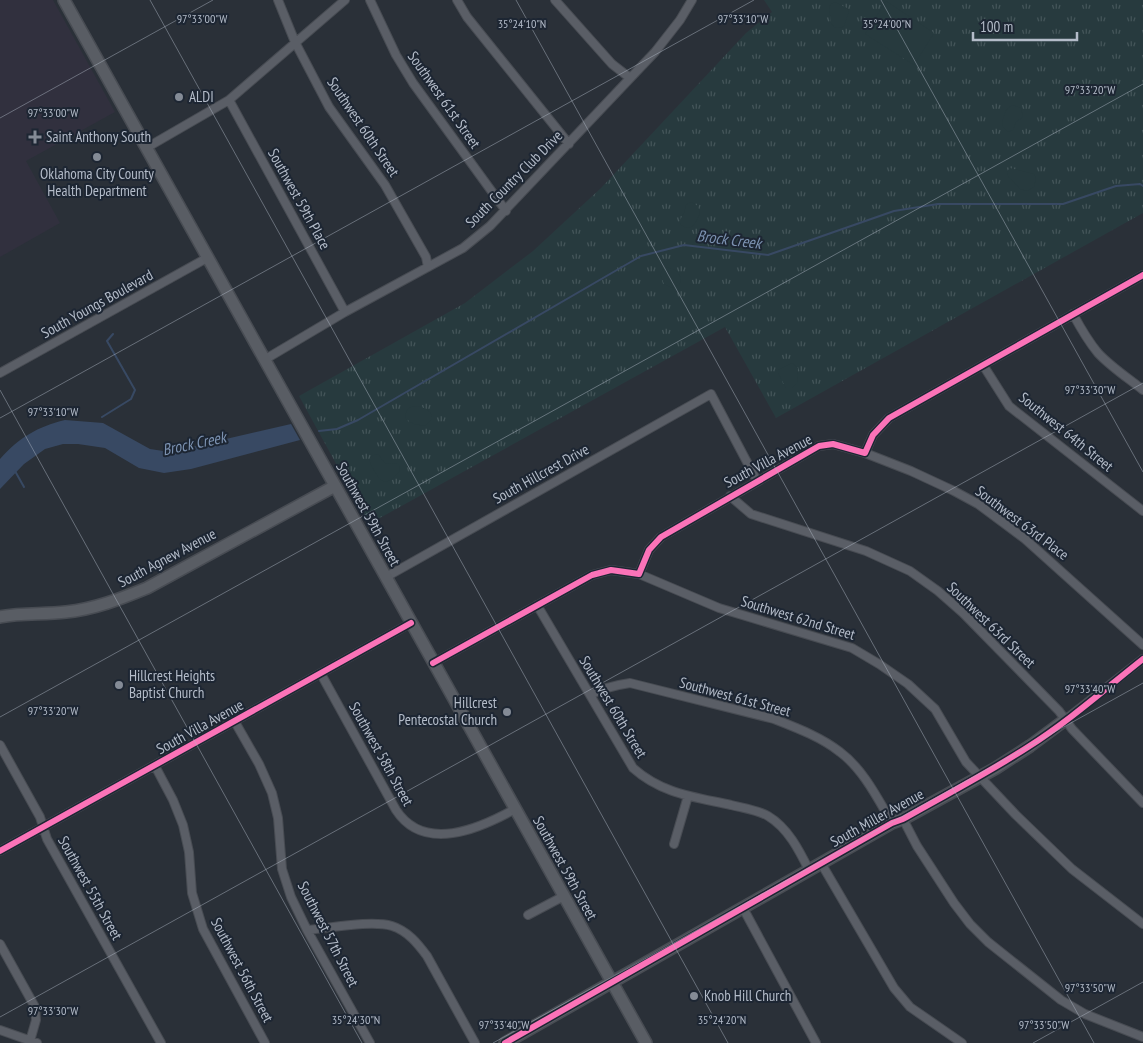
<svg xmlns="http://www.w3.org/2000/svg" width="1143" height="1043" font-family="'PT Sans Narrow',sans-serif">
<defs>
<pattern id="grass-tufts" width="24" height="20" patternUnits="userSpaceOnUse" patternTransform="scale(1.25)"><rect width="24" height="20" fill="#273a3e"/><path d="M3 7l-1-3M5 7V3M7 7l1-3M15 17l-1-3M17 17v-4M19 17l1-3" fill="none" stroke="#445559"/></pattern>
</defs>
<rect width="100%" height="100%" fill="#2a3038"/>
<!-- medical -->
<path fill="#31303e" d="M0,0H53L115,112L26,161L60,223L0,257Z"/>
<!-- grass -->
<path fill="url(#grass-tufts)" d="M764,0H1143V213L776,418L725,327L369,524L299,396L465,303L533,251L601,188L746,33L772,12Z"/>
<!-- garden -->
<path fill="#273a3e" d="M886,1L934,33L914,65L865,34Z
M835,2L847,8L849,11L844,26L841,28L834,27L831,23L829,7L831,4Z
M1013,105L1021,108L1023,117L1016,122L1013,130L1008,132L1002,126C1003,117 1004,109 1013,105Z
M1010,168L1034,174L1036,178L1034,187L1027,191L1020,189L1007,175L1008,170Z
M691,202L698,206L700,214C695,222 693,233 681,225L680,220L684,213L686,205Z
M664,268C673,267 680,271 681,281L679,285L672,288L664,284L660,274Z
M792,363L798,368L797,383L792,388H786L778,373V370Z
M415,406C423,407 433,410 432,419L425,426L414,424L406,419C404,412 409,406 415,406Z
M378,454L385,463L398,464L400,466L399,472C390,482 383,487 375,472C371,465 364,456 378,454Z"/>
<!-- water -->
<path fill="#384963" d="M65,420L103,423L150,449L170,452L291,424L300,440L191,469L164,473L139,468L105,448L78,444H63L45,449L24,464L0,489V459C20,437 37,427 65,420Z"/>
<g fill="none" stroke-linecap="round" stroke-linejoin="round">
<!-- stream -->
<path stroke="#384963" stroke-width="2" d="M102,417L131,399L135,390L107,341L113,334
M319,431L337,429L358,420L641,256L684,245L768,255L894,211L938,204H1063L1116,186L1140,184L1143,186
M15,471L24,487"/>
<defs>
<path id="street" d="M278,0L295,42L329,107L385,185L426,257L428,267
M370,0L396,55L413,83L506,211
M457,0L467,17L569,144
M555,0L612,64L630,78
M229,100L345,312
M146,148L229,100L345,0
M1073,314C1080,327 1088,341 1098,353C1111,367 1128,378 1143,390
M264,360L345,312L463,248L490,226L655,52L680,20L692,0
M983,365L1009,406L1143,511
M0,373L207,258
M865,453L911,471L954,491L978,504L1025,539L1143,645
M730,496L751,514L866,551L910,571L938,591L963,613L1059,711L1072,729L1143,803
M639,574L719,608L852,648L879,664L908,684L935,709L966,762L1016,815L1072,869L1143,924
M386,577L711,394L757,481
M537,605L633,768C662,794 695,797 731,805C743,808 758,810 768,816C788,828 799,850 809,870
M433,663L592,575L611,570L639,574L649,550L661,537L819,446L833,444L865,453L873,435L889,418L1143,275
M321,674L396,810C424,853 479,829 515,809
M590,695C603,688 616,685 630,683L774,719C797,728 821,737 840,752C863,769 878,799 892,823
M1065,720L1143,659
M235,722L259,764L272,793L278,818L282,869L291,897L307,930L370,1043
M0,745L40,817L47,839L161,1043
M155,766L173,800L183,825L189,852L192,893L203,929L265,1043
M903,819L917,846L954,903L970,924L988,942L1061,1000L1085,1014L1143,1037
M674,844L688,796
M0,851L411,623
M821,863L894,988L910,1007L962,1043
M743,908L816,1043
M528,915L564,896
M307,930C331,928 371,920 392,926C408,931 418,944 427,956L475,1043
M0,944L35,1007L36,1020L30,1041
M0,1030L37,1043"/>
<path id="secondary" d="M64,0L646,1043
M0,617C22,612 44,615 66,612C95,609 120,599 147,588L335,486
M505,1043L892,823L903,819L996,768L1030,746L1065,720"/>
</defs>
<!-- street casing -->
<use href="#street" stroke="#484c53" stroke-width="10"/>
<!-- secondary casing -->
<use href="#secondary" stroke="#484c53" stroke-width="14"/>
<!-- street -->
<use href="#street" stroke="#5a5e66" stroke-width="8"/>
<!-- secondary -->
<use href="#secondary" stroke="#595d64" stroke-width="11"/>
<defs>
<path id="cycleway" d="M433,663L592,575L611,570L639,574L649,550L661,537L819,446L833,444L865,453L873,435L889,418L1143,275
M0,851L411,623
M505,1043L892,823L903,819C945,795 988,773 1028,747C1069,721 1105,689 1143,659"/>
</defs>
<!-- cycleway casing -->
<use href="#cycleway" stroke="#1d2633" stroke-width="9"/>
<!-- cycleway -->
<use href="#cycleway" stroke="#fb73b8" stroke-width="6"/>
</g>
<!-- ticks -->
<path fill="none" stroke="#b4bcc9" stroke-width="1" stroke-opacity="0.45" d="M150,0L728,1043M516,0L1094,1043M881,0L1143,472M0,118L213,0M0,390L362,1043M0,418L754,0M0,717L1143,84M0,1017L1143,383M493,1043L1143,683M1033,1043L1143,982"/>
<!-- markers -->
<g fill="#848b96" stroke="#1d2633" stroke-width="2">
<circle cx="179" cy="97" r="5"/>
<path d="M32.5 129.5h5v5h5v5h-5v5h-5v-5h-5v-5h5z"/>
<circle cx="97" cy="157" r="5"/>
<circle cx="119" cy="685" r="5"/>
<circle cx="507" cy="712" r="5"/>
<circle cx="694" cy="996" r="5"/>
</g>
<g text-anchor="middle" stroke-width="4" stroke-linejoin="round" paint-order="stroke">
<!-- poi labels -->
<g font-size="15" fill="#b4bcc9" stroke="#1d2633" text-anchor="start">
<text x="189" y="102">ALDI</text>
<text x="46" y="142">Saint Anthony South</text>
<text x="97" y="179" text-anchor="middle">Oklahoma City County<tspan x="97" dy="17">Health Department</tspan></text>
<text x="129" y="681">Hillcrest Heights<tspan x="129" dy="17">Baptist Church</tspan></text>
<text x="497" y="708" text-anchor="end">Hillcrest<tspan x="497" dy="17">Pentecostal Church</tspan></text>
<text x="704" y="1001">Knob Hill Church</text>
</g>
<!-- street labels -->
<g font-size="15" fill="#b4bcc9" stroke="#1d2633">
<text transform="translate(444 100) rotate(55)" y="5">Southwest 61st Street</text>
<text transform="translate(363 127) rotate(56)" y="5">Southwest 60th Street</text>
<text transform="translate(514 179) rotate(-45)" y="5">South Country Club Drive</text>
<text transform="translate(299 199) rotate(61)" y="5">Southwest 59th Place</text>
<text transform="translate(97 304) rotate(-29)" y="5">South Youngs Boulevard</text>
<text transform="translate(1066 432) rotate(39)" y="5">Southwest 64th Street</text>
<text transform="translate(768 461) rotate(-28)" y="5">South Villa Avenue</text>
<text transform="translate(541 474) rotate(-29)" y="5">South Hillcrest Drive</text>
<text transform="translate(368 514) rotate(61)" y="5">Southwest 59th Street</text>
<text transform="translate(1022 523) rotate(37)" y="5">Southwest 63rd Place</text>
<text transform="translate(167 558) rotate(-28)" y="5">South Agnew Avenue</text>
<text transform="translate(798 618) rotate(17)" y="5">Southwest 62nd Street</text>
<text transform="translate(991 625) rotate(44)" y="5">Southwest 63rd Street</text>
<text transform="translate(735 697) rotate(15)" y="5">Southwest 61st Street</text>
<text transform="translate(613 707) rotate(59)" y="5">Southwest 60th Street</text>
<text transform="translate(200 727) rotate(-29)" y="5">South Villa Avenue</text>
<text transform="translate(381 754) rotate(61)" y="5">Southwest 58th Street</text>
<text transform="translate(877 818) rotate(-29)" y="5">South Miller Avenue</text>
<text transform="translate(565 868) rotate(61)" y="5">Southwest 59th Street</text>
<text transform="translate(90 888) rotate(61)" y="5">Southwest 55th Street</text>
<text transform="translate(328 934) rotate(63)" y="5">Southwest 57th Street</text>
<text transform="translate(242 970) rotate(62)" y="5">Southwest 56th Street</text>
</g>
<!-- water labels -->
<g font-size="16" font-style="italic" fill="#7c92b1" stroke="#1d2633">
<text transform="translate(729 239) rotate(7)" y="6">Brock Creek</text>
<text transform="translate(194 443) rotate(-12)" y="6">Brock Creek</text>
</g>
</g>
<g font-size="12" text-anchor="middle" fill="#b4bcc9" stroke="#1d2633" stroke-width="4" stroke-linejoin="round" paint-order="stroke">
<text x="202" y="23">97°33'00"W</text>
<text x="743" y="23">97°33'10"W</text>
<text x="522" y="28">35°24'10"N</text>
<text x="887" y="28">35°24'00"N</text>
<text x="1090" y="94">97°33'20"W</text>
<text x="53" y="117">97°33'00"W</text>
<text x="1090" y="394">97°33'30"W</text>
<text x="53" y="416">97°33'10"W</text>
<text x="1090" y="693">97°33'40"W</text>
<text x="53" y="715">97°33'20"W</text>
<text x="1090" y="992">97°33'50"W</text>
<text x="53" y="1015">97°33'30"W</text>
<text x="356" y="1024">35°24'30"N</text>
<text x="722" y="1024">35°24'20"N</text>
<text x="504" y="1029">97°33'40"W</text>
<text x="1044" y="1029">97°33'50"W</text>
</g>
<!-- scale -->
<path d="M973 32v8h104v-8" fill="none" stroke="#b4bcc9" stroke-width="2.5"/>
<text x="980" y="32" font-size="15" fill="#b4bcc9" stroke="#1d2633" stroke-width="4" paint-order="stroke">100 m</text>
</svg>
